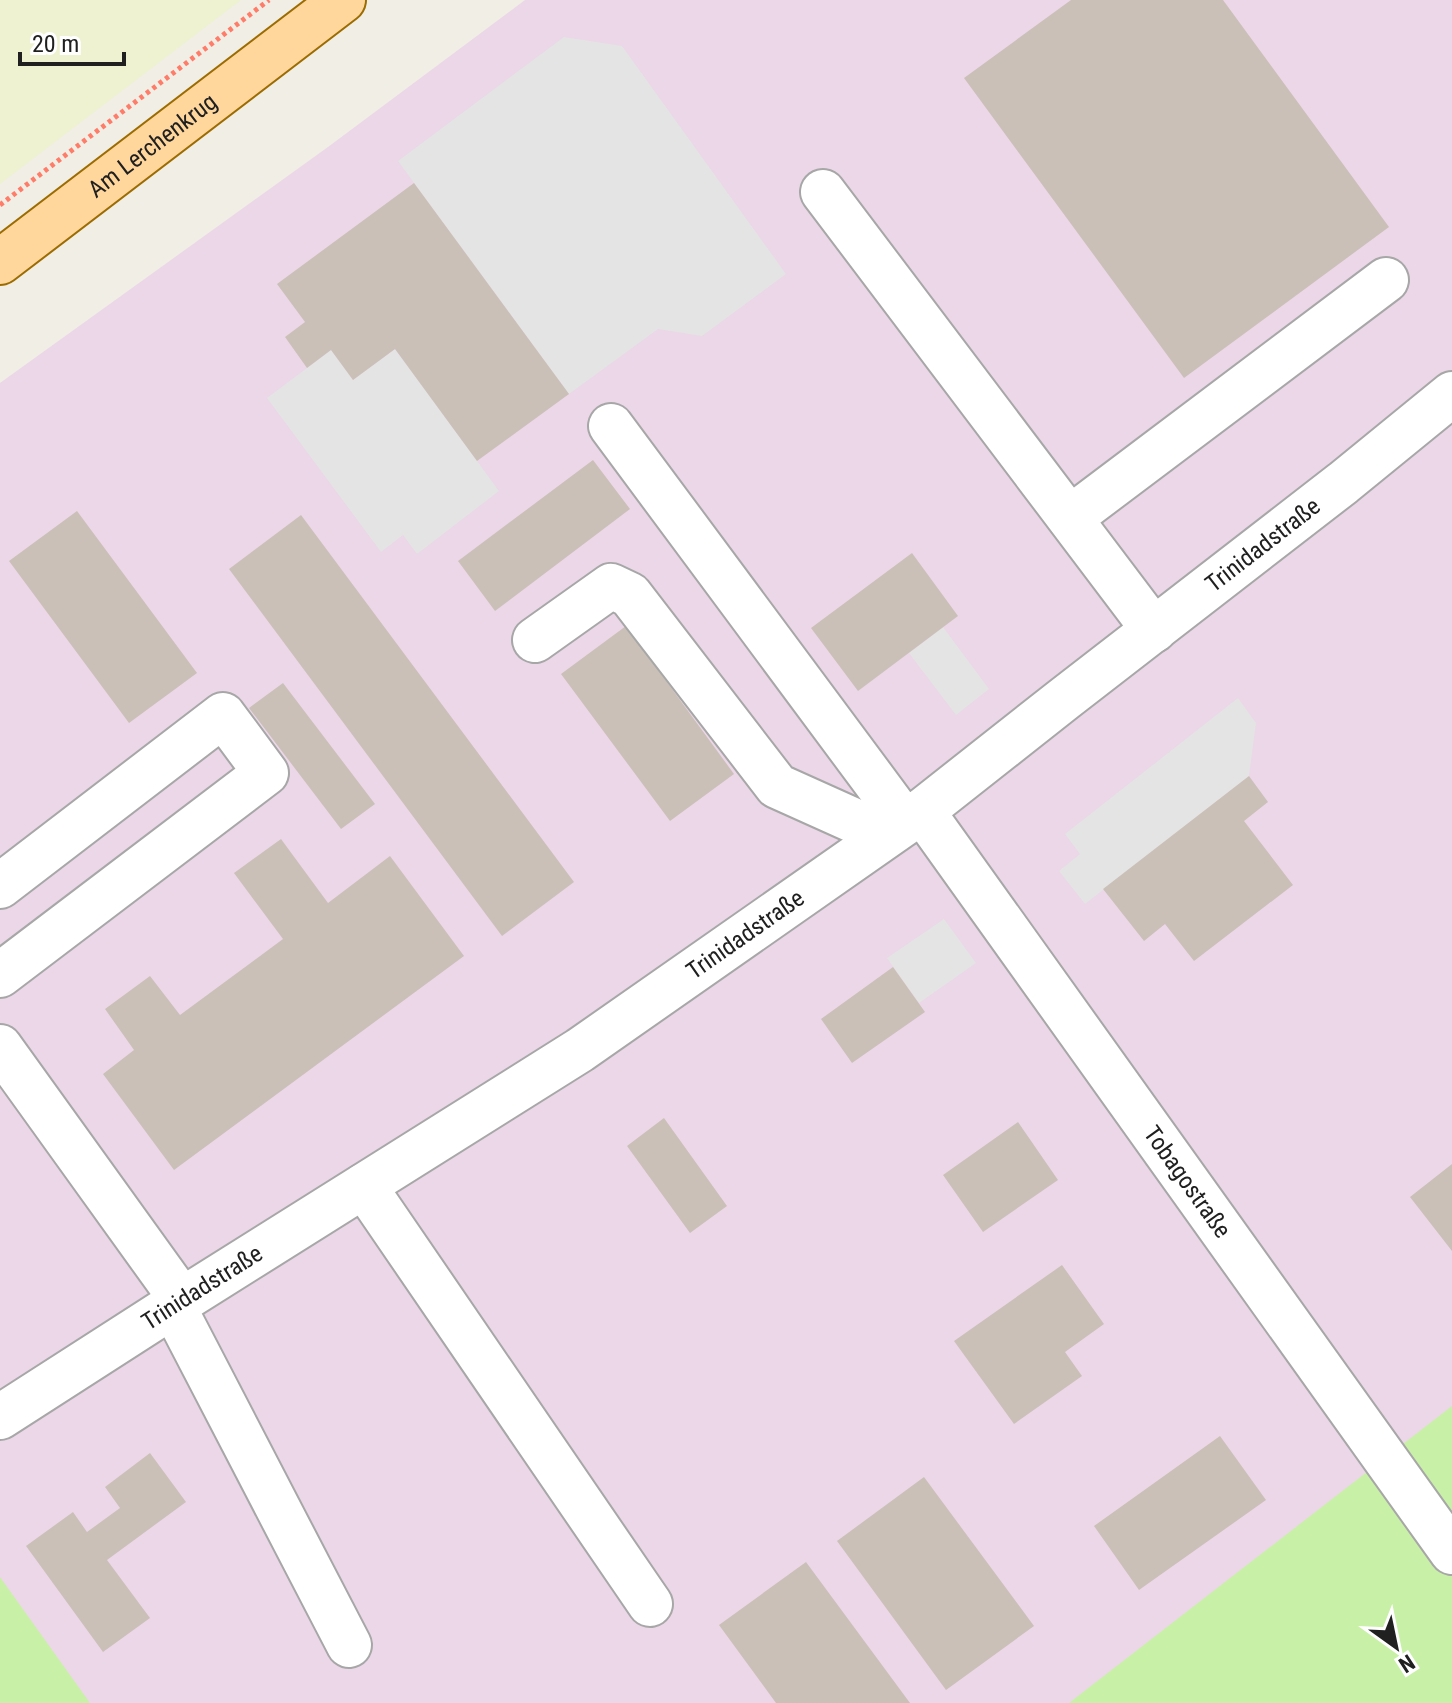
<svg xmlns="http://www.w3.org/2000/svg" width="1452" height="1703" font-family="'Roboto Condensed',sans-serif">
<rect width="100%" height="100%" fill="#f1eee6"/>
<!-- industrial -->
<path fill="#ebd7e7" d="M525,0H1452V1703H0V383L328,147Z"/>
<!-- farmland -->
<path fill="#eef2d0" d="M0,0H241L0,184Z"/>
<!-- grass -->
<path fill="#c9f0a7" d="M1452,1406V1703H1069Z
M0,1577L90,1703H0Z"/>
<!-- parking -->
<path fill="#e4e4e4" d="M564,37L622,46L786,274L702,336L658,329L569,394L398,161Z
M395,349L499,491L417,554L403,535L381,552L267,398L331,350L353,380Z
M943,627L989,689L956,715L909,653Z
M1238,698L1256,723L1249,776L1085,904L1059,871L1080,854L1065,834Z
M944,919L976,963L919,1003L887,958Z"/>
<!-- building -->
<path fill="#cac0b8" d="M1071,0H1223L1389,227L1184,378L964,78Z
M414,183L569,394L477,461L395,349L353,380L331,350L307,368L285,337L305,322L277,284Z
M593,460L630,509L495,611L458,561Z
M77,511L197,673L129,723L9,561Z
M301,515L574,882L502,936L229,569Z
M912,553L958,616L858,691L811,628Z
M626,626L734,774L670,821L561,674Z
M283,683L375,804L341,829L249,708Z
M1249,776L1268,802L1244,821L1293,885L1194,961L1165,924L1144,941L1103,889Z
M281,839L328,903L390,856L464,956L174,1170L103,1074L134,1050L105,1009L150,976L180,1015L283,939L234,873Z
M893,967L925,1012L852,1063L821,1019Z
M664,1118L727,1206L690,1233L627,1146Z
M1018,1122L1058,1180L983,1232L943,1175Z
M1452,1164V1251L1410,1197Z
M1062,1265L1104,1324L1065,1352L1082,1376L1014,1424L954,1341Z
M1220,1436L1266,1500L1139,1590L1094,1526Z
M150,1453L186,1502L107,1560L150,1618L103,1652L26,1546L73,1512L87,1532L120,1508L105,1487Z
M924,1477L1034,1626L946,1690L837,1541Z
M806,1562L910,1703H776L719,1625Z"/>
<g fill="none" stroke-linecap="round" stroke-linejoin="round">
<defs>
<g id="minor">
<path d="M823,192L1154,630"/>
<path d="M611,426L905,822"/>
<path d="M1070,518L1386,280"/>
<path d="M535,640L611,586L630,595L777,786L886,835"/>
<path id="s1" d="M922,811L1452,1552"/>
<path d="M0,886L223,715L266,773L0,975"/>
<path d="M0,1047L182,1300"/>
<path d="M364,1186L650,1604"/>
<path d="M173,1306L349,1645"/>
<path id="s2" d="M0,1417L182,1300L580,1050L922,811L1064,699L1343,483L1452,394"/>
</g>
<g id="major">
<path id="s3" d="M0,262L343,0"/>
</g>
</defs>
<!-- minor casing -->
<use href="#minor" stroke="#a7a7a7" stroke-width="48"/>
<!-- major casing -->
<use href="#major" stroke="#9c6c00" stroke-width="48"/>
<!-- path -->
<path stroke="#ff7c69" stroke-width="5" stroke-dasharray="4 4" stroke-linecap="butt" d="M0,205L269,0"/>
<!-- minor -->
<use href="#minor" stroke="#fff" stroke-width="44"/>
<!-- major -->
<use href="#major" stroke="#ffd79d" stroke-width="44"/>
</g>
<g text-anchor="middle" stroke-width="8" stroke-linejoin="round" paint-order="stroke">
<!-- street labels -->
<g font-size="24" fill="#202020" stroke="#fff">
<text dy="8" stroke="none"><textPath href="#s3" startOffset="192">Am Lerchenkrug</textPath></text>
<text dy="8" stroke="none"><textPath href="#s2" startOffset="1536">Trinidadstraße</textPath></text>
<text dy="8" stroke="none"><textPath href="#s2" startOffset="888">Trinidadstraße</textPath></text>
<text dy="8" stroke="none"><textPath href="#s1" startOffset="456">Tobagostraße</textPath></text>
<text dy="8" stroke="none"><textPath href="#s2" startOffset="240">Trinidadstraße</textPath></text>
</g>
</g>
<!-- north arrow -->
<g transform="translate(1396 1647) rotate(147)" stroke="#ffffff" stroke-width="6" paint-order="stroke">
<path d="M0-6L14 30L0 20L-14 30Z" fill="#202020"/>
<text y="-12" font-size="22" font-weight="bold" text-anchor="middle" fill="#202020">N</text>
</g>
<!-- scale -->
<path d="M20 52v12h104v-12" fill="none" stroke="#202020" stroke-width="4"/>
<text x="32" y="52" font-size="24" fill="#202020" stroke="#ffffff" stroke-width="6" paint-order="stroke">20 m</text>
</svg>
